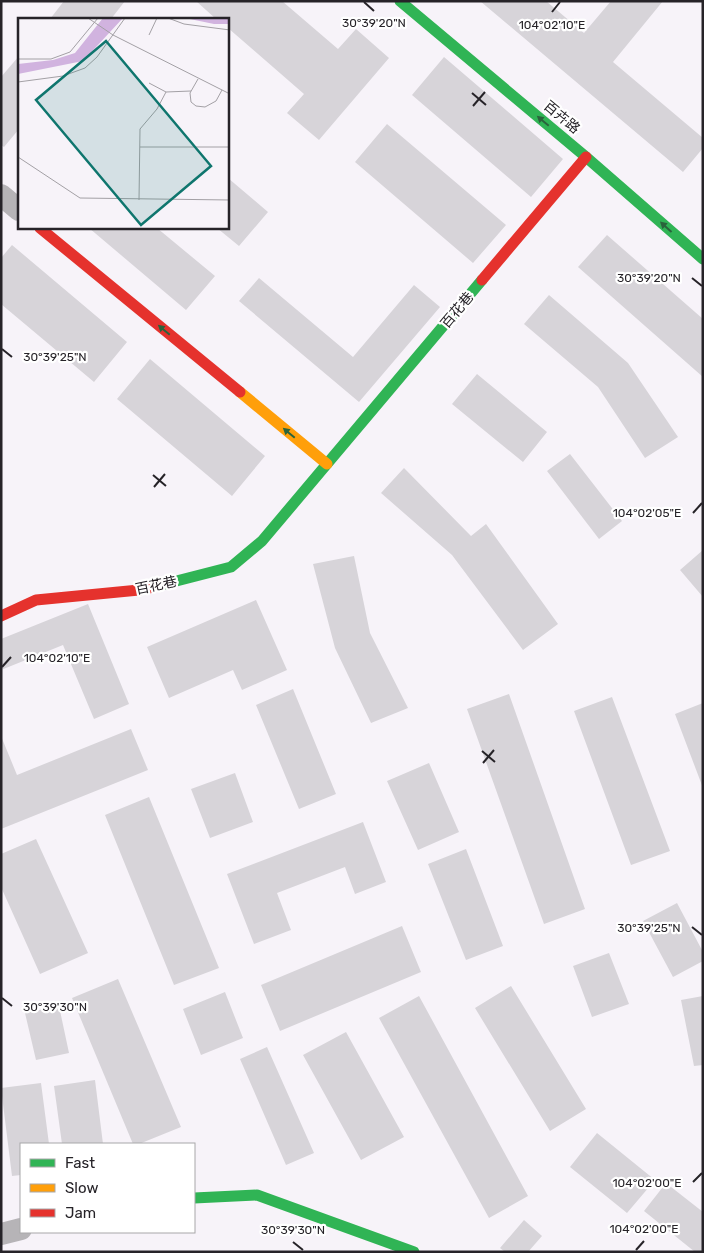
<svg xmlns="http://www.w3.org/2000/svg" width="704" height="1253" font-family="Rubik,'Noto Sans SC',sans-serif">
<rect width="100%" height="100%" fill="#f7f3f9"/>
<!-- building -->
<path fill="#d7d4d9" d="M64,1H125L111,19H50Z
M196,1H282L338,49L356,29L389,58L319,140L287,113L304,94L228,28V19H216Z
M480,1H546L584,33L611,1H663L613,62L703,138V148L683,172Z
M19,56V129L4,147L1,145V77Z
M444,57L563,159L531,197L412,95Z
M387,124L506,225L473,263L355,162Z
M228,178L268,212L239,246L217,228H228Z
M89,228H157L215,276L186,310Z
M607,235L703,319V377L578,267Z
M12,245L127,342L94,382L1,304V258Z
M259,278L353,357L414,285L440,307L359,402L239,301Z
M549,295L628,363L678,437L645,458L598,387L524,324Z
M150,359L265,456L232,496L117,399Z
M477,374L547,432L523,462L452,404Z
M570,454L622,521L599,539L547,471Z
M404,468L471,536L486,524L558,624L523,650L452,555L381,493Z
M703,550V597L680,570Z
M354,556L370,633L408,708L371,723L335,648L313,564Z
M256,600L287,670L242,690L233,670L169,698L147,647Z
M88,604L129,704L94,719L63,645L1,670V639Z
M293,689L336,794L299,809L256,705Z
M509,694L585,909L544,924L467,709Z
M612,697L670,851L631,865L574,711Z
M703,703V788L675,714Z
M131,729L148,770L1,829V736L17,775Z
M429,763L459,832L418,850L387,781Z
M235,773L253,822L210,838L191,789Z
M149,797L219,968L174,985L105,815Z
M363,822L386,882L355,894L345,867L277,893L291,930L254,944L227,874Z
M36,839L88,953L40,974L1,887V854Z
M466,849L503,946L466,960L428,864Z
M677,903L703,952V961L673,977L643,921Z
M402,926L421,972L280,1031L261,985Z
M609,953L629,1004L592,1017L573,966Z
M118,979L181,1127L139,1144H133L72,998Z
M511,986L586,1109L550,1131L475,1008Z
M225,992L243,1038L201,1055L183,1009Z
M419,996L528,1196L489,1218L379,1018Z
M703,996V1065L694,1066L681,1000Z
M59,1006L69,1053L36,1060L25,1013Z
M346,1032L404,1137L361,1160L303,1055Z
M267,1047L314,1153L286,1165L240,1059Z
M95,1080L103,1144H62L54,1086Z
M41,1083L49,1144H21V1175L12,1176L1,1088Z
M597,1133L655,1180L627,1213L570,1167Z
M666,1183L703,1212V1252H695L644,1211Z
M524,1220L542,1236L528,1252H505L500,1248Z"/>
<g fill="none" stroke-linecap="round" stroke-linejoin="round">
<!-- street -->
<path stroke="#b6b4b7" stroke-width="22" d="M1,195L19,210
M1,1234L21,1229"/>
<!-- fast -->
<path stroke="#30b455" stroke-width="11" d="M400,1L586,157L703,259
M153,587L231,567L262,541L482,280
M194,1198L257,1195L414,1252"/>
<!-- slow -->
<path stroke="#ff9f0a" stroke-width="11" d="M240,392L327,464"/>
<!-- jam -->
<path stroke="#e5322d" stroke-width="11" d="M40,228L240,392
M482,280L586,157
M1,616L36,600L139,590L153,587"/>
</g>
<!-- one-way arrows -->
<defs><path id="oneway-solid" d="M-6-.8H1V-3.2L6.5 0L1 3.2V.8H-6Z" transform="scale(1.25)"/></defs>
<g fill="#2a643c">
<use href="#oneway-solid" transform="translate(543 121) rotate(-140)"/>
<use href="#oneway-solid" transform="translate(666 227) rotate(-138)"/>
<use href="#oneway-solid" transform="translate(164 330) rotate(-140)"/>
<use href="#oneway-solid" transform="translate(289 433) rotate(-140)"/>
</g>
<!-- ticks -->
<path fill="none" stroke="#262328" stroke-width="2" d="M364,2L374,11M552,12L560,2M472,93L486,105M473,106L485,92M692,278L702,286M2,349L12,357M153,475L166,486M154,487L165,474M693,513L702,503M2,667L11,657M482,751L495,762M483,763L494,750M692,927L702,935M2,998L12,1006M693,1182L702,1173M293,1242L303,1250M636,1250L644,1241"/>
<g text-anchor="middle" stroke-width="4.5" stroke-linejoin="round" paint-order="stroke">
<!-- street labels -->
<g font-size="14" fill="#262328" stroke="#fff">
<text transform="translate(562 117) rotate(40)" y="5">百卉路</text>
<text transform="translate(457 310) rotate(-50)" y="5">百花巷</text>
<text transform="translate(156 585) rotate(-12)" y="5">百花巷</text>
</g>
</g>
<!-- overview -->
<g transform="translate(18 18)">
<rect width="211" height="211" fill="#f7f3f9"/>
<path d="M85,0H105L65,43L0,56V46L35,42L57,35ZM167,0H211V6H196Z" fill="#d1b3df"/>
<path fill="none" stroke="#a3a0a5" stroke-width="1" d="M70,0L95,17L212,76M150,0L166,6L212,12M131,17L139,0M0,41H33L52,34L80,0M180,61L172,75L173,84L178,88L187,89L198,83L204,72M0,64L45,58L67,50L79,39L107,0M131,65L148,74M122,129H212M0,139L62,180L212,182M121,182L122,111L139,91L148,74L173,73"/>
<path fill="#0f766e" fill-opacity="0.15" stroke="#0f766e" stroke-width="2.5" d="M88,23L193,148L123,207L18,82Z"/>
<rect width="211" height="211" fill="none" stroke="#262328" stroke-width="2.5"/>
</g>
<g font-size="12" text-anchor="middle" fill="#262328" stroke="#fff" stroke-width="4.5" stroke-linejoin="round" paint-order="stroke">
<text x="374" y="27">30°39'20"N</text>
<text x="552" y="29">104°02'10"E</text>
<text x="649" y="282">30°39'20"N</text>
<text x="55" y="361">30°39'25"N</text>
<text x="647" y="517">104°02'05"E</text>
<text x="57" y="662">104°02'10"E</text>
<text x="649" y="932">30°39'25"N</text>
<text x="55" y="1011">30°39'30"N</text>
<text x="647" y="1187">104°02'00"E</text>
<text x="644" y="1233">104°02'00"E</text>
<text x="293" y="1234">30°39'30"N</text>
</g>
<!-- border -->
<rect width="704" height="1253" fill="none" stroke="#262328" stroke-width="5"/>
<!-- legend -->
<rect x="20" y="1143" width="175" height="90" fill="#ffffff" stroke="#a8a7a9"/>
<rect x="30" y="1159" width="25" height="8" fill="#30b455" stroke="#a8a7a9"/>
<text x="65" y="1168" font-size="15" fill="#262328">Fast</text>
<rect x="30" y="1184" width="25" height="8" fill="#ff9f0a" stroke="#a8a7a9"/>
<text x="65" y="1193" font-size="15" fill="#262328">Slow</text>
<rect x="30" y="1209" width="25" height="8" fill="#e5322d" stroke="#a8a7a9"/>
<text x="65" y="1218" font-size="15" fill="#262328">Jam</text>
</svg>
